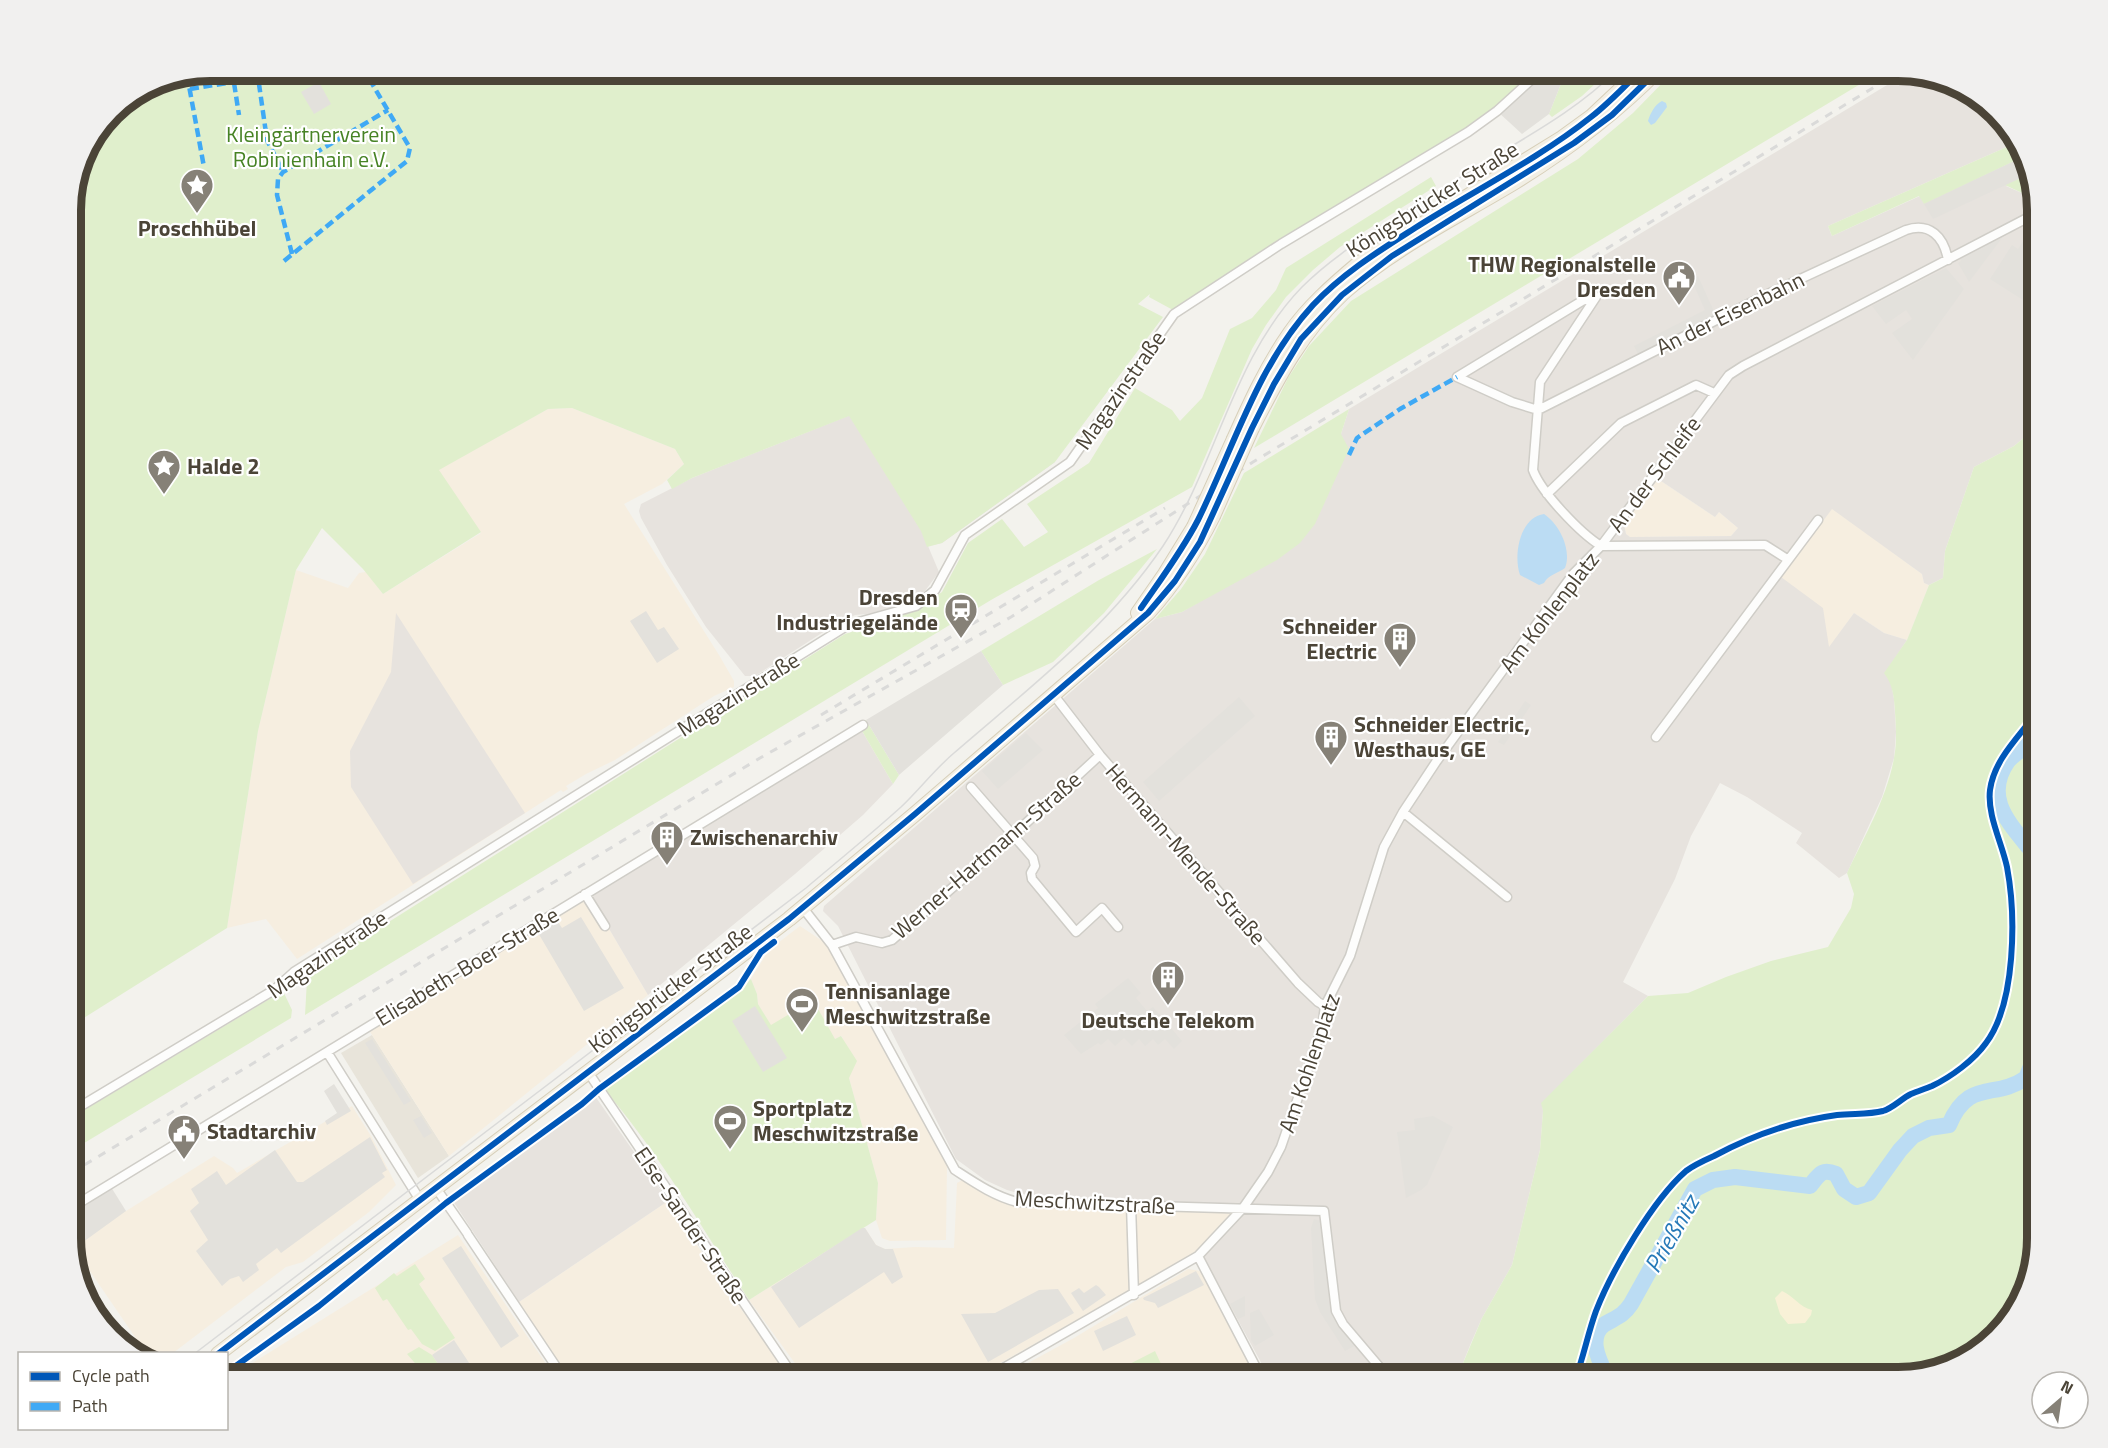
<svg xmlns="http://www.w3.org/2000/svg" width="2108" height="1448" font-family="'Titillium Web',sans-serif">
<rect width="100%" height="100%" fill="#f3f2ed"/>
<!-- residential -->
<path fill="#e8e4da" d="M372,1035L449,1156L418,1178L341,1053Z"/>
<!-- commercial -->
<path fill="#f6eee0" d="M572,408L675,449L684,464L662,484L624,504L719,655L734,681V687L714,696L615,760L586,774L566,786L568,789L563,792L561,790L297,959L266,919L227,928L258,731L296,570L348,588L359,573L366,572L383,594L481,533L438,470L548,409Z
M1658,479L1715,517L1719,512L1738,528L1731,536L1630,537L1626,534L1624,524Z
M1832,508L1922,574L1924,583L1929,585L1907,640L1884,633L1854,613L1829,648L1781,577Z
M588,893L648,995L449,1156L367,1027Z
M800,926L830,946L947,1164L946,1240L890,1241L882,1238L876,1220L878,1183L849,1078L842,1036L835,1039L771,1026L758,1004L757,994L751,979L769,950Z
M352,1106L371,1136L396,1185L369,1212L303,1262L286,1267L173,1353H146L83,1261L71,1247V1214L126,1211L214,1156L233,1168L237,1173Z
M964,1179L1004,1200L1236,1212L1196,1253L1120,1299L1089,1313L988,1370L978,1377H805L749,1300L862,1228H865L876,1245L885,1249L915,1247L954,1248L957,1183Z
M668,1201L710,1265L789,1377H569L519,1302Z
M458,1235L555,1377H230Z
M1188,1269L1201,1271L1257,1377H1002L1074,1338Z"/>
<!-- industrial -->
<path fill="#e7e3de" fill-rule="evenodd" d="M1907,73L1976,94L2018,142L1828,226L1832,236L1920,196L1924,203L2025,156L2029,174L2006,186L2035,199L2037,209V427L2014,446L1974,467L1945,551L1943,578L1929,585L1924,583L1922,574L1832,509L1781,577L1823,608L1829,647L1854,613L1884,633L1907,640L1885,673L1891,682L1894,699L1896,732L1894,758L1882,797L1847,873L1839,878L1796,843L1802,833L1747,797L1720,783L1691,836L1675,879L1623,982L1648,996L1542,1103L1543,1111L1540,1150L1512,1265L1482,1318L1471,1343L1458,1375L1464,1377H1269L1203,1256L1247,1207L1022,1194L1007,1190L985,1180L956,1159L838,926L823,911L824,906L1155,619L1182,612L1214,593L1341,434L1349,409ZM1658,479L1715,517L1719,512L1738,528L1731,536L1630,537L1626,534L1624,524Z
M1006,381L1055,462L942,543L928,546L939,572L922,595L909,603L867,614L855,615L828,629L755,676H745L706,627L667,565L641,518L639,511L641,504L692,478L863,410Z
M396,613L525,813L413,884L351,787L350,751L391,672Z
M858,724L893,784L863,815L795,874L648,995L588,893Z
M595,1096L668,1201L519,1302L453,1201Z"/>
<!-- green -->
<path fill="#e0efcc" d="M210,70L1539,71L1498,108L1469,128L1173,310L1149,297L1150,294L1138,304L1163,317L1055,462L942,543L927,547L921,531L849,416L692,478L672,489L667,480L684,464L675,449L572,408L548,409L439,470L481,532L383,594L363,569L322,528L296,570L258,731L227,928L71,1026V201L81,156L111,111L157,81Z
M1566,71H1609L1582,96L1552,117L1549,114Z
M1674,71H1882L1254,448L1288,378L1309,346L1351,301L1578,159L1633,113Z
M2018,142L2023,148L2025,156L1924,204L1919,196L1832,236L1828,226Z
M2029,174L2035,199L2005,185Z
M1431,177L1436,186L1340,247L1313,270L1286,297L1266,325L1252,349L1192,487L991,600L305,1015L307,980L322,964L845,634L915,611L942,592L968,543L1002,519L1024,547L1048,532L1027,504L1089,463L1135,388L1172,410L1180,421L1202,398L1230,329L1252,318L1276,290L1286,268Z
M1349,409L1341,434L1349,449L1315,524L1300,543L1277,560L1182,612L1155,619L1181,589L1205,554L1244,473Z
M2037,427V1239L2014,1316L1968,1359L1899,1377H1464L1458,1375L1482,1318L1512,1265L1540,1150L1543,1111L1541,1103L1648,996L1688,993L1726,977L1771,961L1828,947L1851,908L1854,894L1847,873C1864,837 1887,798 1894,758C1897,743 1896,727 1895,712C1894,697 1893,685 1884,673L1907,640L1929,585L1943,578L1945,551L1974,467L2014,446Z
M1157,549L1104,613L1053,662L1003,685L981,651L1099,580Z
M866,720L899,775L893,784L858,724Z
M751,979L757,994L758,1004L771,1025L813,1000L835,1039L841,1036L857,1061L849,1078L878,1183L876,1220L749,1300C702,1228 659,1153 603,1088Z
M283,991L292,1010L291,1018L71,1151V1118Z
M415,1264L425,1279L419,1284L455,1338L435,1351L422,1344L411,1329L408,1330L387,1299L383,1301L375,1288L394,1273L397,1276Z
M419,1347L432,1355L447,1377H427L407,1354Z
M1155,1351L1167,1377H1117L1114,1372Z"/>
<!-- sand -->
<path fill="#f8f1d7" d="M1782,1291C1794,1296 1799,1307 1812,1310L1811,1315L1805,1323L1788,1324L1780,1314L1775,1298Z"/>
<!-- parking -->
<path fill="#e3e1dc" d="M1542,71H1566L1549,114L1522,134L1497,111Z
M319,82L331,104L314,114L301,92Z
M2025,156L2029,174L1933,219L1924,204Z
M2005,234L1969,282L1958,263L1961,261L1959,257Z
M2028,234L2037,240V309L1990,279L2012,245L2018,249Z
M1946,268L1964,289L1913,360L1892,333L1912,319L1906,310L1886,324L1872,306Z
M1698,276L1716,316L1638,354L1634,346L1705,310L1691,279Z
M646,611L658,630L664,627L679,649L657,663L630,621Z
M981,651L1003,685L899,775L866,720Z
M1239,697L1255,716L1159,801L1143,782Z
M1525,701L1531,705L1504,745L1498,742Z
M1026,733L1043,750L998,789L982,771Z
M581,917L624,988L584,1011L537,931L556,919L562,928Z
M1128,978L1141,993L1136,998L1147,1011L1153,1007L1182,1041L1174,1049L1165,1039L1158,1045L1153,1039L1145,1046L1139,1039L1132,1046L1124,1038L1115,1046L1108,1039L1101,1045L1098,1043L1081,1054L1064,1035L1098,1008L1095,1004Z
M755,1006L787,1058L763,1072L732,1021Z
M372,1039L411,1101L404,1105L365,1043Z
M334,1084L351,1111L327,1125L325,1121L337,1113L324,1091Z
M421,1116L432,1133L424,1138L413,1120Z
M1433,1116L1453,1127L1427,1185L1421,1190L1406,1198L1397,1132L1415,1130L1414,1119Z
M370,1137L387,1170L382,1173L385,1177L281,1253L277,1248L256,1264L259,1270L243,1282L239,1276L230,1279L222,1286L196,1251L208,1240L190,1211L199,1203L191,1189L217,1171L226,1185L275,1150L297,1182H303Z
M111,1187L126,1211L72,1250L71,1247V1214Z
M1314,1219L1321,1221L1329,1302L1332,1311L1358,1344L1345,1351L1320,1312L1315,1299L1311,1228Z
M862,1228H865L876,1245L885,1249H893L903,1277L892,1284L884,1272L799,1328L771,1287Z
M461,1246L519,1336L501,1348L442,1258Z
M1196,1271L1204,1285L1158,1308L1155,1303L1144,1300L1143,1298Z
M1096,1285L1099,1287L1106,1295L1083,1311L1071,1293L1079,1288L1084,1293Z
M1058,1289L1074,1313L988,1362L961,1314L995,1313L1039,1290Z
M1245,1296V1316L1238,1319L1230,1304Z
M1259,1309L1274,1335L1255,1346L1251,1340L1250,1313Z
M1127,1316L1136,1335L1103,1351L1094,1331Z
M454,1340L477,1375L473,1377H447L432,1355Z"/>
<!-- water -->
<path fill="#bbdcf3" d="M1662,101L1666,103L1667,107L1655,123L1651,125L1648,121C1650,114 1655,104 1662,101Z
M1544,514C1560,525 1572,550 1565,568C1557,574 1549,574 1544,583L1539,585L1520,575C1513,555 1520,517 1544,514Z"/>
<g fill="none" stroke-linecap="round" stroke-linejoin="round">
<!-- river -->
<path stroke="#bbdcf3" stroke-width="16" d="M2037,731C2032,736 2027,743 2022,748C2018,753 2012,756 2008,761C1980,801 2015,828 2037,858
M1607,1377C1600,1362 1586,1337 1605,1324C1617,1317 1623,1316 1631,1304L1695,1189L1713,1180L1735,1177L1810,1186C1819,1175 1821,1168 1836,1174L1844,1189L1856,1197L1869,1193L1900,1150L1913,1136L1929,1128L1949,1125C1969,1078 1994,1100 2026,1078L2031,1066L2034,1041L2032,1017L2037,997"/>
<defs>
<path id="minor" d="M1457,377L1512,402L1538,410L1770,293L1906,230C1930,222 1944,237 1948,260
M1457,377L1582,301L1596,297L1540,382L1533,470C1541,492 1580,533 1601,546
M1547,494L1621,423L1696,385L1714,393
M1601,546L1765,545L1787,559
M1053,694L1100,755L1298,983L1318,1002L1325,1006
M1656,737L1818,520
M971,787L1033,858L1035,866L1031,873L1032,879L1076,932L1102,908L1118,927
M1403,812L1507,897
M585,894L605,926
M803,908L832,945L955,1170C975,1183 994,1196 1017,1202L1324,1211L1336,1311L1343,1324L1388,1377
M832,945L856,937L882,943L892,940L1012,836L1100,755
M327,1052L420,1200
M588,1072L794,1377
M71,1112L274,990L294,972L848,625L916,606L935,590L965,535L1070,462L1174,314L1281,244L1468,132L1497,111L1542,70
M436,1188L467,1233
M1131,1205L1134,1295
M71,1208L863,725
M468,1235L563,1377
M1198,1256L1261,1377
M81,1281L122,1344
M988,1377L1198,1256L1243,1208L1268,1172L1281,1147L1322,1028L1325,1006L1350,956L1384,847L1403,812L1436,762L1573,574L1601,546L1729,375L1743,366L2033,215"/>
<path id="primary" d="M1252,428C1277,379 1302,331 1343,293C1393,248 1457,217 1515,182C1568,149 1614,115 1658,70
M1234,439C1250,403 1267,366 1290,333C1308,307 1333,285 1358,264L1562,138L1591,117L1641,70
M1138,613L1165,574L1194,527
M218,1354L789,919L915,814L1148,613C1175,583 1195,552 1213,516"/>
</defs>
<!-- minor casing -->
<use href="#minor" stroke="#cfcdc7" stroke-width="11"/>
<!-- primary casing -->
<use href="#primary" stroke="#d7cfb9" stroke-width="16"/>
<!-- minor -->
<use href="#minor" stroke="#fdfdfc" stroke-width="8"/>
<!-- primary -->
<use href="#primary" stroke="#f2efe5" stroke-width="14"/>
<!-- tram -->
<path stroke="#dadad9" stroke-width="1.5" d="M194,1354L806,888C838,861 870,835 901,807C919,790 935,769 954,753C1029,688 1107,629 1163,546C1217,464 1232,359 1302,287C1327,262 1356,243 1386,223C1424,199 1463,176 1502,152C1542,128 1583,104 1617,70"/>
<!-- rail -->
<path stroke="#dadad9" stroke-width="3" stroke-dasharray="8 8" stroke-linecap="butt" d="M821,715L1165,508
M71,1173L760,758L1011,617L1253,462L1901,71"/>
<defs>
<path id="primary-bridge" d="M1213,516L1252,428
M1194,527L1234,439"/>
</defs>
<!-- primary-bridge casing -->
<use href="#primary-bridge" stroke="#d7cfb9" stroke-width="16" stroke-linecap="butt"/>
<!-- primary-bridge -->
<use href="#primary-bridge" stroke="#f2efe5" stroke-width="14"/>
<!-- quiet -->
<path stroke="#3fa9f5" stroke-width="4.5" stroke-dasharray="9 4.5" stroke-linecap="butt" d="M232,70L239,115
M257,70L267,140L283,172
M187,75L204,167
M190,89L233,82
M292,254L277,195L278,179L283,172L388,110
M284,261L407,161L410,148L364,70
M1349,455L1357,438L1400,409L1457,377"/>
<defs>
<path id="cycleway" d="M1141,608C1161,579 1182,551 1198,520C1234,447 1257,366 1313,305C1343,273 1379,251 1415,228C1473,191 1537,160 1591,117C1609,103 1625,86 1641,70
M218,1354L789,919L915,814L1148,613L1175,581L1200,542L1252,428L1274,384L1301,339L1342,295L1392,256L1574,143L1612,115L1658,70
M226,1373L319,1306L446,1203L582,1104L599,1089L739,987L761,952L774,942
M1576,1377C1584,1355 1588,1333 1596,1311C1612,1270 1653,1200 1686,1171C1694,1165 1705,1160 1714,1156C1753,1135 1793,1121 1837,1115C1852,1113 1868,1115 1883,1111C1893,1108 1901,1099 1911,1094C1918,1091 1925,1089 1932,1086C1951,1077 1974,1060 1986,1043C2016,1003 2016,915 2007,867C2002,843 1987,815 1990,790C1994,759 2020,736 2037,712"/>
</defs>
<!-- cycleway casing -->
<use href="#cycleway" stroke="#fff" stroke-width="10"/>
<!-- cycleway -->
<use href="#cycleway" stroke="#0057b8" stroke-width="6"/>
</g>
<!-- icons -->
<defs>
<symbol id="sight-pin" viewBox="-11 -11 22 30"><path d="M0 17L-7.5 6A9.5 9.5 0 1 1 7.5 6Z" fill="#868177" stroke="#fff"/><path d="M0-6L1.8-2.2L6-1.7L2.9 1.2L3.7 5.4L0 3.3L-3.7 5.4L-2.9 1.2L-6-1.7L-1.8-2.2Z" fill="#fff"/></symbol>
<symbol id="civic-pin" viewBox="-11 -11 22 30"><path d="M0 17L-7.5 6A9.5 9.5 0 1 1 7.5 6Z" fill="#868177" stroke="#fff"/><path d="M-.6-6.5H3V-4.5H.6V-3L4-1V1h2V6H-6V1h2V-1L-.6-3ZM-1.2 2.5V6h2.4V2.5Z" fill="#fff"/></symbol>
<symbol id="station-pin" viewBox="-11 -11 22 30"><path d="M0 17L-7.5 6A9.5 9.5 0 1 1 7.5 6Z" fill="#868177" stroke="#fff"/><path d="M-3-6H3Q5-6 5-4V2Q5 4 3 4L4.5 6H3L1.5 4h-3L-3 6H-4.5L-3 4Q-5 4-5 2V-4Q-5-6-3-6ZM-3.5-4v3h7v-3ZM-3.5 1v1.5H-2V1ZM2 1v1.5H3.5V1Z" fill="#fff"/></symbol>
<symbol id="building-pin" viewBox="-11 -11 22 30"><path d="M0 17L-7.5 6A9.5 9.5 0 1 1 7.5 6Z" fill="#868177" stroke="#fff"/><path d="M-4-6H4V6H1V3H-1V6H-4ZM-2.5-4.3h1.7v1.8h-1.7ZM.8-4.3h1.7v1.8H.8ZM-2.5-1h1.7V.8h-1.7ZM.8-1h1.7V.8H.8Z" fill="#fff"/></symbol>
<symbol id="stadium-pin" viewBox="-11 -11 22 30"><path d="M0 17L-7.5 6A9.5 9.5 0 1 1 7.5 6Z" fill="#868177" stroke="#fff"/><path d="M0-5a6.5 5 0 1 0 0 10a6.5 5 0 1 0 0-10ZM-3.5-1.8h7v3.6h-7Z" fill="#fff"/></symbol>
</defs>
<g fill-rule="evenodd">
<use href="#sight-pin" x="178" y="166" width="38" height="52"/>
<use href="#civic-pin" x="1660" y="258" width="38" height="52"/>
<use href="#sight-pin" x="145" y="447" width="38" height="52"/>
<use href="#station-pin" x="942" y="591" width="38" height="52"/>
<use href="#building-pin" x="1381" y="620" width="38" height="52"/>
<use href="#building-pin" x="1312" y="718" width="38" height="52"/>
<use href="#building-pin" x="648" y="818" width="38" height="52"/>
<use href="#building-pin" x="1149" y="958" width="38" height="52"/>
<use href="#stadium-pin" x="783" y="985" width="38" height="52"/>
<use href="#stadium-pin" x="711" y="1102" width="38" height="52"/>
<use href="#civic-pin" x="165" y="1112" width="38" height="52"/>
</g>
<g text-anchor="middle" stroke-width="4.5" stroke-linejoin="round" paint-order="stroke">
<!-- park labels -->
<g font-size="22" fill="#478325" stroke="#fff">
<text x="311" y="142">Kleingärtnerverein<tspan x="311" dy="25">Robinienhain e.V.</tspan></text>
</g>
<!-- street labels -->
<g font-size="22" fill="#4b4437" stroke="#fff">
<text transform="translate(1432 199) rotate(-32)" y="8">Königsbrücker Straße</text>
<text transform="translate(1730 313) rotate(-26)" y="8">An der Eisenbahn</text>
<text transform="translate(1120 390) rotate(-55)" y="8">Magazinstraße</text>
<text transform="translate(1654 474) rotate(-53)" y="8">An der Schleife</text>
<text transform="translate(1549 612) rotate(-52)" y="8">Am Kohlenplatz</text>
<text transform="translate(738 694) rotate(-32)" y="8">Magazinstraße</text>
<text transform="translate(1186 854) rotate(49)" y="8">Hermann-Mende-Straße</text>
<text transform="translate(986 855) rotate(-41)" y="8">Werner-Hartmann-Straße</text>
<text transform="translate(327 954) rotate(-34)" y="8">Magazinstraße</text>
<text transform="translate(467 966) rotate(-31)" y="8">Elisabeth-Boer-Straße</text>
<text transform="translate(670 988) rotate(-37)" y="8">Königsbrücker Straße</text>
<text transform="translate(1309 1063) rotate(-71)" y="8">Am Kohlenplatz</text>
<text transform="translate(1095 1202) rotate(3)" y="8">Meschwitzstraße</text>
<text transform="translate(691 1225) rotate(56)" y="8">Else-Sander-Straße</text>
</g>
<!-- poi labels -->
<g font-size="22" font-weight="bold" fill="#4b4437" stroke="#fff" text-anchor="start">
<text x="197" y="236" text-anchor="middle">Proschhübel</text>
<text x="1656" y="272" text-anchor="end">THW Regionalstelle<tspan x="1656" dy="25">Dresden</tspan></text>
<text x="187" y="474">Halde 2</text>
<text x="938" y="605" text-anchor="end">Dresden<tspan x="938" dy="25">Industriegelände</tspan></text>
<text x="1377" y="634" text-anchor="end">Schneider<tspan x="1377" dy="25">Electric</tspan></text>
<text x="1354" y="732">Schneider Electric,<tspan x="1354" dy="25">Westhaus, GE</tspan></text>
<text x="690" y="845">Zwischenarchiv</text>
<text x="825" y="999">Tennisanlage<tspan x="825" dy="25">Meschwitzstraße</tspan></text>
<text x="1168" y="1028" text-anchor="middle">Deutsche Telekom</text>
<text x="753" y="1116">Sportplatz<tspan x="753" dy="25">Meschwitzstraße</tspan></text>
<text x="207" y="1139">Stadtarchiv</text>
</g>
<!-- water labels -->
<g font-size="24" font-style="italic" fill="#2679b8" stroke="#fff">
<text transform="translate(1672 1234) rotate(-60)" y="8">Prießnitz</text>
</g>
</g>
<!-- crop -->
<path d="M0 0H2108V1448H0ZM210 81H1898A129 129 0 0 1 2027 210V1238A129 129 0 0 1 1898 1367H210A129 129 0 0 1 81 1238V210A129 129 0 0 1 210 81Z" fill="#f1f0ef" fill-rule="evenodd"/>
<path fill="none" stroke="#4b4437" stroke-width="8" d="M210 81H1898A129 129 0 0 1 2027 210V1238A129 129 0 0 1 1898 1367H210A129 129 0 0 1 81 1238V210A129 129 0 0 1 210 81Z"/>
<!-- legend -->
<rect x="18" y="1352" width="210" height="78" fill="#ffffff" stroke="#b7b4af" stroke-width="1.5"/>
<rect x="30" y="1372" width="30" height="9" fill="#0057b8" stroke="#b7b4af" stroke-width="1.5"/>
<text x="72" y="1382" font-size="18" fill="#4b4437">Cycle path</text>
<rect x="30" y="1402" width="30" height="9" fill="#3fa9f5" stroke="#b7b4af" stroke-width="1.5"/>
<text x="72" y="1412" font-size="18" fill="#4b4437">Path</text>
<!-- north arrow -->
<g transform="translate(2060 1400) rotate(29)"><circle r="28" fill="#ffffff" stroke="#b7b4af" stroke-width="1.5"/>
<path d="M0-4.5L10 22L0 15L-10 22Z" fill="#868177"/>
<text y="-9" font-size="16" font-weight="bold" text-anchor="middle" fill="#4b4437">N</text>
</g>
</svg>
